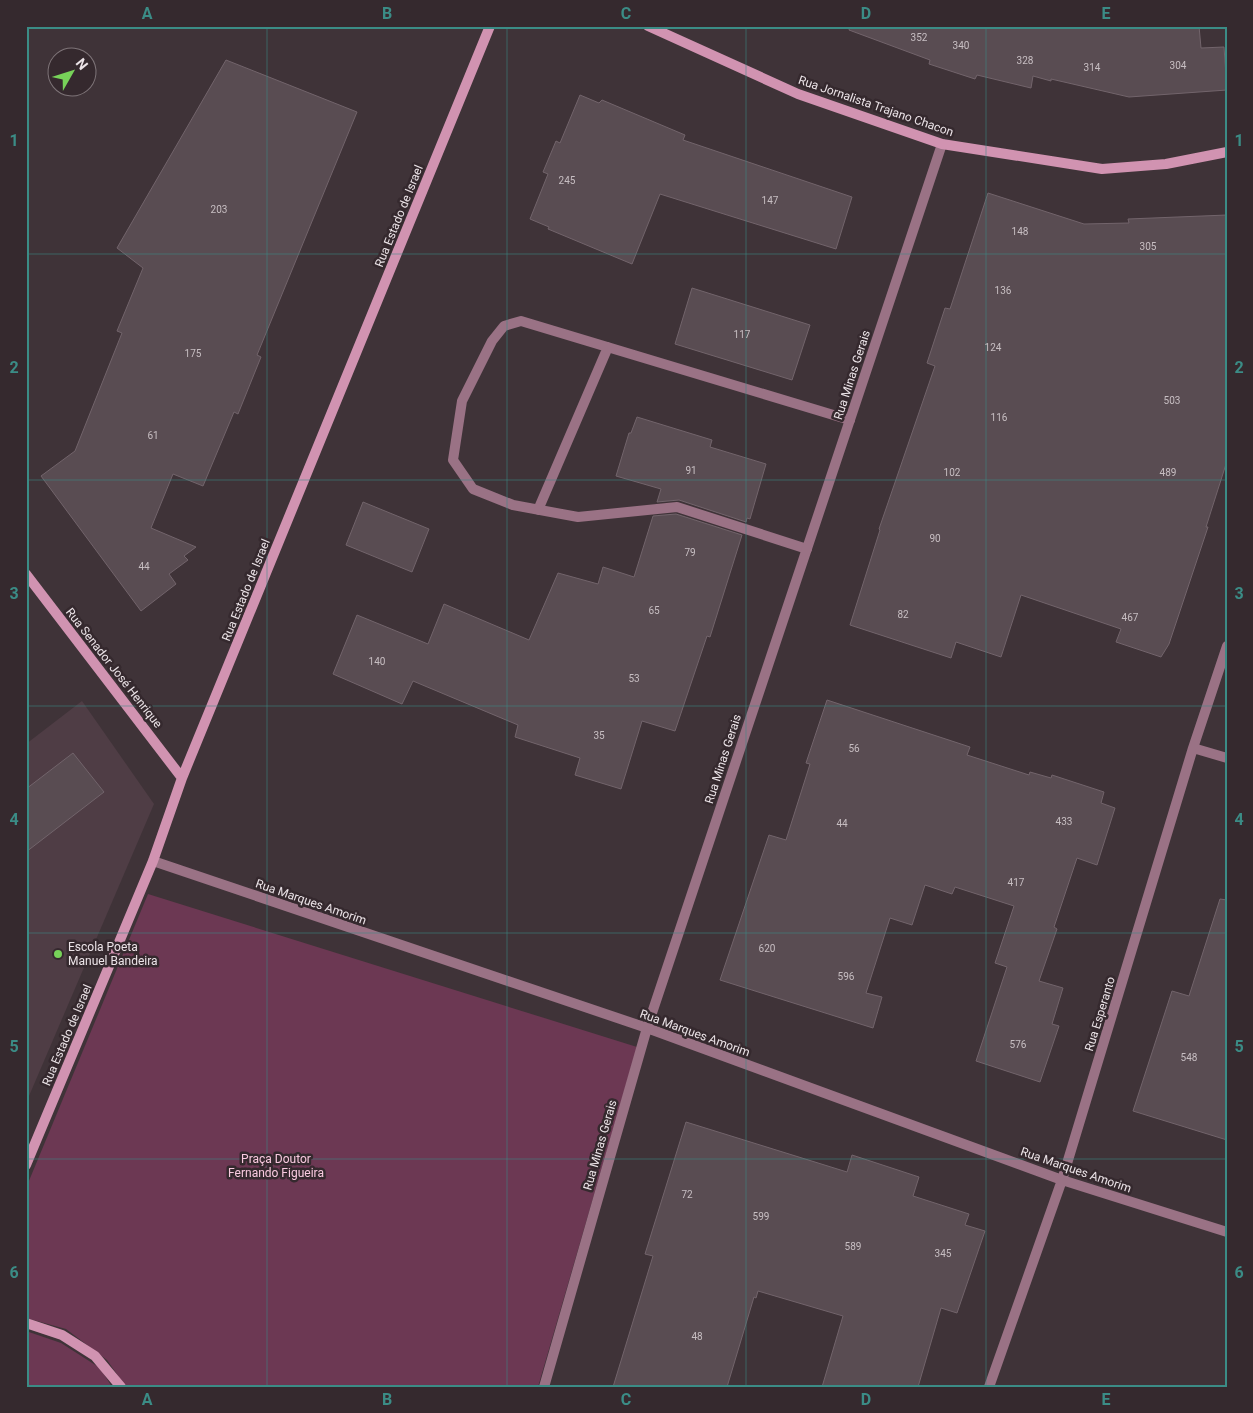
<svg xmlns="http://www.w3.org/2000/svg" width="1253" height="1413" font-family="Roboto,sans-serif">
<rect width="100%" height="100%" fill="#3f3338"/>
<!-- built -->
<path fill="#4f3d45" d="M82,701L154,804L26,1103V744Z"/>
<!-- green -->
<path fill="#6c3853" d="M148,894L637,1047L538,1387H126L107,1360L66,1329L26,1318V1188Z
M26,1331L61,1343L100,1368L112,1387H26Z"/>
<!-- building -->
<path fill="#594c52" stroke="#72646b" d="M850,26H1199L1201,48L1224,47L1227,90L1129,97L1051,79V81L1033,76L1031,88L977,75L975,79L929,64L930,60L849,30Z
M226,60L357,112L257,355L261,357L238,414L234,412L203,486L173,474L151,528L196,547L184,556L188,560L169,574L176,584L141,611L41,476L75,451L122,333L117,331L143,268L117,248Z
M580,95L599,103L602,100L685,135L683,140L852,197L836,249L660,194L632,264L548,229L549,227L530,219L548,174L543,172L556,141L560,143Z
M988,193L1084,224L1129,223L1128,219L1227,215V461L1206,527H1208L1169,644L1161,657L1116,642L1121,629L1021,595L1001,657L956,642L951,658L850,625L880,530L879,529L935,366L927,363L945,308L950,309Z
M692,288L810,325L792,380L675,344Z
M637,417L712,440L710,447L766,464L750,519L747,518L746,522L679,500L657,502L661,489L616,476L629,433H631Z
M363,502L429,529L412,572L346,545Z
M676,514L742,535L710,637L707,636L675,731L642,721L621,789L575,775L580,758L515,737L518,725L413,681L402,704L333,674L357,615L428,644L444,604L529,640L558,573L598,584L603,567L634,577L653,516Z
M827,700L970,747L967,755L1029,775L1030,772L1051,778L1052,775L1104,792L1101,803L1115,808L1097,865L1077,858L1054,927L1057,929L1039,981L1063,988L1052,1024L1059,1026L1040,1082L976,1061L1007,967L995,963L1014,906L955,887L952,894L925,885L912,925L890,918L866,993L882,997L873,1028L720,980L769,835L786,840L810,764L806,763Z
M73,753L104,792L26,852V789Z
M1220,899L1227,900V1140L1133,1111L1172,991L1189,996Z
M686,1122L847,1172L852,1155L919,1177L913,1196L969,1214L965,1225L985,1231L957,1313L941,1308L918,1387H822L843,1316L758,1291L756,1298L754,1297L727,1387H613L653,1256L645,1254Z"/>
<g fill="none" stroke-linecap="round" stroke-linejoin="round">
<!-- lane -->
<path stroke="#9a7285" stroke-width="10" d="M538,510L608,347
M807,549L677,507L578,517L513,505L473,489L453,460L462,401L492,341L504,326L521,321L850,420"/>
<!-- street -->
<path stroke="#9a7285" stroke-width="10" d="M1193,748L1227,758
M153,861L647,1028L1062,1180L1227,1232
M544,1387L647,1028L942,144
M989,1387L1062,1180L1193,748L1227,646"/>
<!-- secondary -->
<path stroke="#d193b1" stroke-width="10" d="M648,26L798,94L942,144L1102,169L1166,164L1227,152
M26,574L182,778
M26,1165L153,861L182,778L490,26
M26,1323L62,1335L95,1356L121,1387"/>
</g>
<!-- grid -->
<path fill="none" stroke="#3b8c86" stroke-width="1" stroke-opacity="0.55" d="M267,26V1387M507,26V1387M746,26V1387M986,26V1387M26,254H1227M26,480H1227M26,706H1227M26,933H1227M26,1159H1227"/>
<!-- markers -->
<circle fill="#77d259" stroke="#35292e" stroke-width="2" cx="58" cy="954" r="5"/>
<g text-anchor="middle" stroke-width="5" stroke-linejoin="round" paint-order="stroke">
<!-- number labels -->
<g font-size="10" fill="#c7bec2">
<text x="919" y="41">352</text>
<text x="961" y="49">340</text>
<text x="1025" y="64">328</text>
<text x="1178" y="69">304</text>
<text x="1092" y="71">314</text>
<text x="567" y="184">245</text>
<text x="770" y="204">147</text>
<text x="219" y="213">203</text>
<text x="1020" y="235">148</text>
<text x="1148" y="250">305</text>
<text x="1003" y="294">136</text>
<text x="742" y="338">117</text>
<text x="993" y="351">124</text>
<text x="193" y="357">175</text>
<text x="1172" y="404">503</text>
<text x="999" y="421">116</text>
<text x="153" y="439">61</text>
<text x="691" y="474">91</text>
<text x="952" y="476">102</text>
<text x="1168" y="476">489</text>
<text x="935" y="542">90</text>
<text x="690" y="556">79</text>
<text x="144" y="570">44</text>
<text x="654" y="614">65</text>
<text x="903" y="618">82</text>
<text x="1130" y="621">467</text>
<text x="377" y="665">140</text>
<text x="634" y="682">53</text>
<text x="599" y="739">35</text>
<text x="854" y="752">56</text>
<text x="1064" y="825">433</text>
<text x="842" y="827">44</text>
<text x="1016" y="886">417</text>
<text x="767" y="952">620</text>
<text x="846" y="980">596</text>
<text x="1018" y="1048">576</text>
<text x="1189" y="1061">548</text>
<text x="687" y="1198">72</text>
<text x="761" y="1220">599</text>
<text x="853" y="1250">589</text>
<text x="943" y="1257">345</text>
<text x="697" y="1340">48</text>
</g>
<!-- street labels -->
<g font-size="12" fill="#ece4e8" stroke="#35292e">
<text transform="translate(876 106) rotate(19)" y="4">Rua Jornalista Trajano Chacon</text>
<text transform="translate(399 216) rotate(-68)" y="4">Rua Estado de Israel</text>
<text transform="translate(852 375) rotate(-72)" y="4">Rua Minas Gerais</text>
<text transform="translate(246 590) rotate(-68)" y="4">Rua Estado de Israel</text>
<text transform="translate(114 668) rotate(52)" y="4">Rua Senador José Henrique</text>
<text transform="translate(723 759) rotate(-72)" y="4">Rua Minas Gerais</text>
<text transform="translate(311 902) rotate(19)" y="4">Rua Marques Amorim</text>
<text transform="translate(1100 1014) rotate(-73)" y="4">Rua Esperanto</text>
<text transform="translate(695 1033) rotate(20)" y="4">Rua Marques Amorim</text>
<text transform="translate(67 1035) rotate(-67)" y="4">Rua Estado de Israel</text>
<text transform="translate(600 1145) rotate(-74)" y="4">Rua Minas Gerais</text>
<text transform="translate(1076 1170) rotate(19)" y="4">Rua Marques Amorim</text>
</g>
<!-- poi labels -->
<g font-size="12" fill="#ece4e8" stroke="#35292e" text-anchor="start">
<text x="68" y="951">Escola Poeta<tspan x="68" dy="14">Manuel Bandeira</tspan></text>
</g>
<!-- park labels -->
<g font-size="12" fill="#f9c9df" stroke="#35292e">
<text x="276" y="1163">Praça Doutor<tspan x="276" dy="14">Fernando Figueira</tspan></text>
</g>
</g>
<!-- border -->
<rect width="1253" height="1413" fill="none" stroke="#35292e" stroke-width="55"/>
<!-- north arrow -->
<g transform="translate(72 72) rotate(51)"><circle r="24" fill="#35292e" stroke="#7e7478"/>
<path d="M0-4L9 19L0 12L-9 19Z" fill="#77d259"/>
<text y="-8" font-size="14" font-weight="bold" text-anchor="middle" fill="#ece4e8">N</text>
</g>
<rect x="28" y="28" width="1198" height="1358" fill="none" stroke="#3b8c86" stroke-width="2"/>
<g font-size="16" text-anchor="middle" font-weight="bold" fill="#3b8c86">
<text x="147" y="19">A</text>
<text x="387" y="19">B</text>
<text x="626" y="19">C</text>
<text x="866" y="19">D</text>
<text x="1106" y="19">E</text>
<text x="14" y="146">1</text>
<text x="1239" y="146">1</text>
<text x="14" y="373">2</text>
<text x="1239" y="373">2</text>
<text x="14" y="599">3</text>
<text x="1239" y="599">3</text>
<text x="14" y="825">4</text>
<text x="1239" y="825">4</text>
<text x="14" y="1052">5</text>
<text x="1239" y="1052">5</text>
<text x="14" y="1278">6</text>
<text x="1239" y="1278">6</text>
<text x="147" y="1405">A</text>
<text x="387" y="1405">B</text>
<text x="626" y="1405">C</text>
<text x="866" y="1405">D</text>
<text x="1106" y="1405">E</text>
</g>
</svg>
